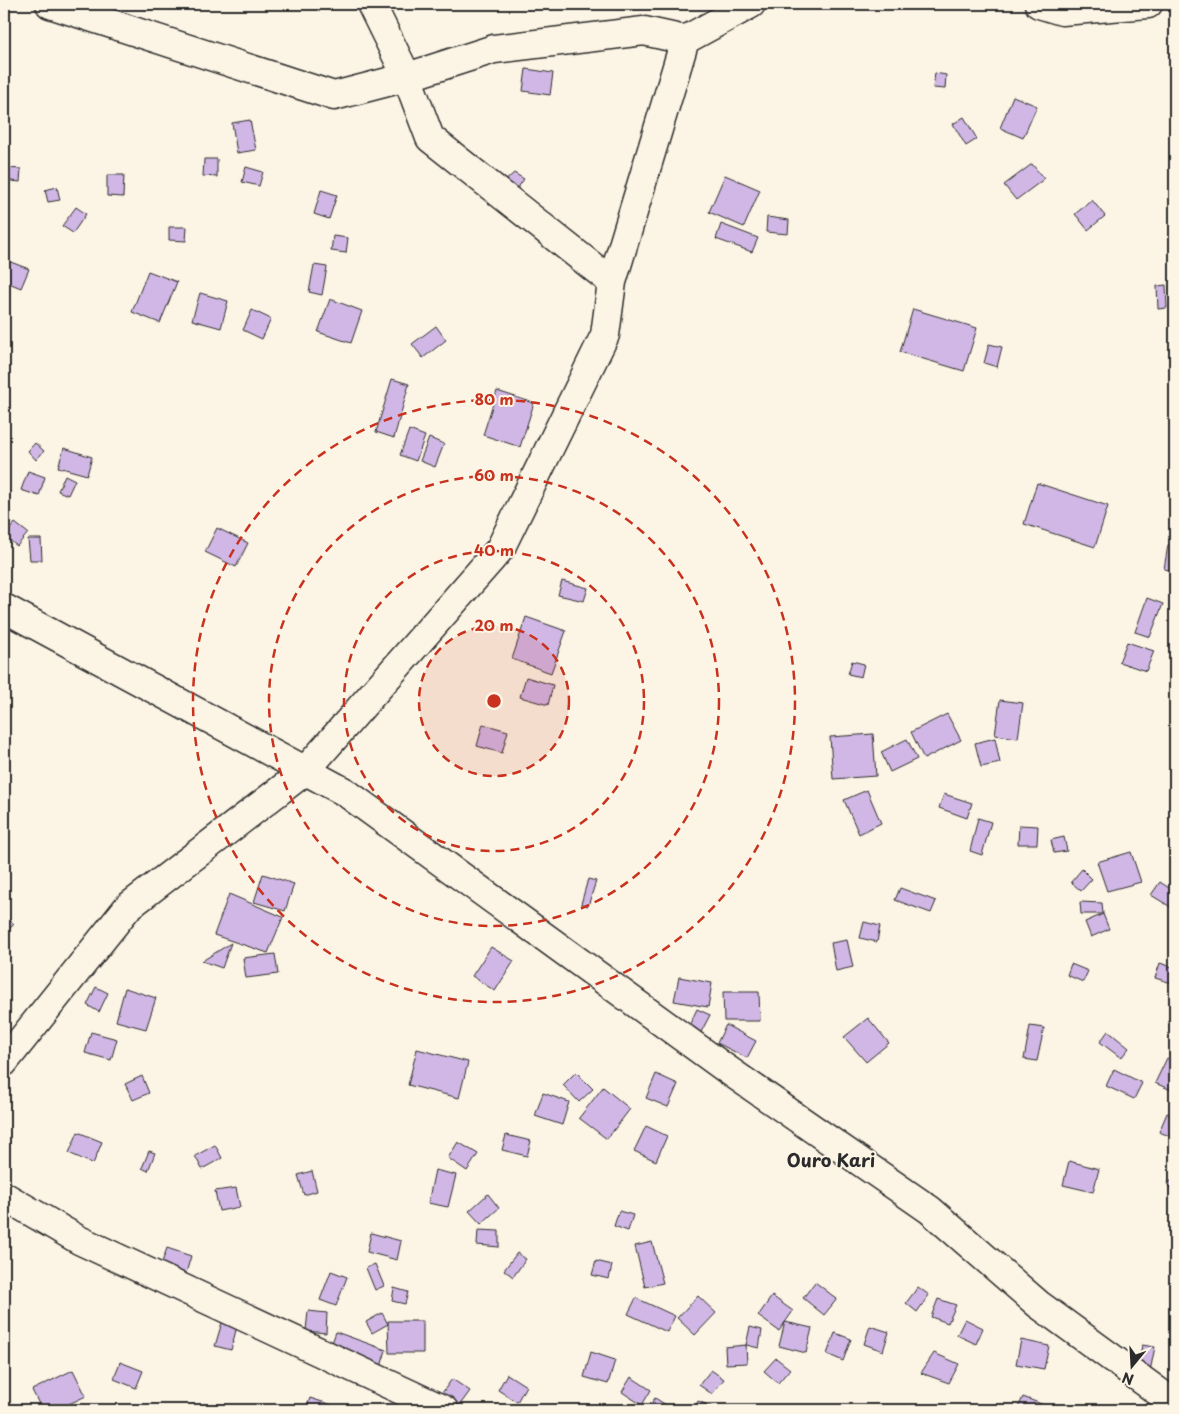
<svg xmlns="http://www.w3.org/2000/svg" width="1179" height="1414" font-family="'Playpen Sans',sans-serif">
<rect width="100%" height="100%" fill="#fcf5e5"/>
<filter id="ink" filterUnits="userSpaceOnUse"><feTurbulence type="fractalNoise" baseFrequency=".02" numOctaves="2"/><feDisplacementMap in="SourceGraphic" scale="10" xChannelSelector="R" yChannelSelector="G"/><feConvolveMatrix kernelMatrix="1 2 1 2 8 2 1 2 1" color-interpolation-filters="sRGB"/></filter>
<g filter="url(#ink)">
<!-- building -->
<path fill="#d1b7e6" stroke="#2b2b2b" d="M526,69L553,73L550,95L523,91Z
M935,73L946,75L945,89L933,88Z
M1013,96L1037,106L1023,138L1000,128Z
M964,117L977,139L966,146L953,124Z
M250,120L256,150L237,153L232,123Z
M204,159H217V177L203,176Z
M1032,164L1044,179L1016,200L1004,185Z
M246,167L263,172L259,186L242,182Z
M5,168L21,169L20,182L4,180Z
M514,173L524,179L515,192L503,183Z
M107,175H124L123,197L107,196Z
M725,175L760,190L744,227L709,212Z
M57,187L60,200L48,202L45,190Z
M321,190L337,195L329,219L314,214Z
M1092,200L1105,216L1088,230L1075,214Z
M76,207L86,214L73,233L62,226Z
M767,217L789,220L788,234L766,232Z
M721,224L758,238L752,252L716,239Z
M169,227H187L186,241L169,240Z
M333,236L348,238L346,253L331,251Z
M8,261L29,269L21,288L4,281V271Z
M314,265L327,267L322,295L309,292Z
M148,271L177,282L160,323L132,312Z
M1166,285L1167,308L1158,309L1157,286Z
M200,293L228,301L221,328L192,320Z
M330,299L362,311L351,343L318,332Z
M913,309L977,328L964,371L900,352Z
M252,310L271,319L262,339L243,330Z
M436,326L446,340L423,358L412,344Z
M989,344L1002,347L997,367L984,363Z
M392,379L409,384L394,438L376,432Z
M497,391L534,403L520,447L483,435Z
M409,430L425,436L416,461L400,455Z
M429,438L444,444L435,467L420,461Z
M35,443L44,451L36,460L28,451Z
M64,448L92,457L87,475L58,467Z
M28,471L45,477L39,496L21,490Z
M65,475L75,480L68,495L58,491Z
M1037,483L1108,506L1095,547L1024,524Z
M15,523L28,533L17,546L4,536Z
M217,528L248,543L236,567L205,552Z
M28,539H41L42,560H30Z
M1168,545L1175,546V571L1164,569Z
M562,581L588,588L584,601L558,595Z
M1173,581H1175V595H1171Z
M1147,598L1163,604L1150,637L1135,632Z
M526,617L566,631L551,673L512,659Z
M1127,642L1154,651L1146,671L1119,662Z
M852,661L864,664L861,677L848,674Z
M526,677L553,685L548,705L520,697Z
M1000,700L1023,703L1018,738L995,735Z
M947,714L961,740L924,759L911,732Z
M483,724L508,731L502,753L477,746Z
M873,734L876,776L833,779L830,737Z
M995,738L1000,763L981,767L975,743Z
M907,739L917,759L890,772L881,752Z
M867,790L881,823L859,834L844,800Z
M944,794L972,803L967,818L939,808Z
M978,818L991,822L982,855L970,851Z
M1019,825L1038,826L1037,844H1018Z
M1064,837L1067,851L1054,853L1051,840Z
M1131,852L1141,882L1107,891L1097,862Z
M1082,869L1092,879L1081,891L1071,882Z
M263,874L294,884L285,911L254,902Z
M588,879L596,881L588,906L581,904Z
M1160,882L1175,892V907L1174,909L1151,895Z
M900,888L936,901L931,913L895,900Z
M229,894L283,917L268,953L214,935Z
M1080,902L1102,903L1103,914H1081Z
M1103,914L1109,929L1091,937L1085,922Z
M4,915L14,924L4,935Z
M864,922L880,926L877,942L860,938Z
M847,940L853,967L836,971L831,943Z
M231,943L222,968L202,961Z
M491,947L514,961L495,991L472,976Z
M275,954L278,974L246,978L243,958Z
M1160,963L1175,968V984L1155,978Z
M1071,964L1088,971L1083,982L1067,975Z
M679,977L712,983L708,1007L674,1001Z
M96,987L108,993L99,1012L87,1005Z
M125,988L156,998L146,1029L116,1021Z
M723,992H759L760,1021H724Z
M697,1009L710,1015L700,1034L688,1028Z
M868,1018L889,1043L866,1062L844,1037Z
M726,1025L756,1041L747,1058L717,1043Z
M1030,1026L1044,1028L1037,1061L1024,1059Z
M1108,1031L1129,1048L1121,1058L1100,1042Z
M91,1032L117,1039L111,1060L85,1053Z
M417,1049L468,1062L459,1098L408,1085Z
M1167,1058L1175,1062V1081L1171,1090L1155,1083Z
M1114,1069L1142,1083L1134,1099L1106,1086Z
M576,1072L593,1089L579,1102L563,1085Z
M656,1074L678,1084L668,1107L646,1098Z
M142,1076L149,1093L133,1100L125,1084Z
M603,1087L630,1109L607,1139L579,1118Z
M543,1093L569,1102L562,1125L535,1116Z
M1167,1113L1175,1116V1138L1159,1132Z
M646,1126L667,1136L656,1161L634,1151Z
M78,1132L102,1142L93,1164L69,1153Z
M506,1135L531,1141L527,1156L502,1150Z
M458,1142L478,1154L467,1171L448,1158Z
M215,1145L222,1158L202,1169L195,1156Z
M149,1151L155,1153L148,1171L142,1168Z
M1069,1161L1099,1169L1093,1192L1063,1185Z
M435,1170L456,1175L448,1207L428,1203Z
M312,1171L317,1191L304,1195L298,1175Z
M1175,1179V1190L1172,1192L1167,1183Z
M236,1188L240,1207L219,1211L215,1191Z
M488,1194L499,1208L481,1224L469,1211Z
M619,1211L633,1215L628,1231L614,1226Z
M478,1230L499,1231V1247L477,1245Z
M371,1233L401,1241L397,1260L367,1252Z
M652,1242L663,1283L645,1287L635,1246Z
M167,1248L191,1256L186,1273L161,1265Z
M517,1253L526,1259L513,1277L504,1270Z
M596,1261L612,1265L609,1279L592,1275Z
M375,1264L384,1286L375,1290L366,1268Z
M331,1271L347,1277L336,1306L320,1300Z
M815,1282L837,1299L824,1315L803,1298Z
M918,1287L929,1295L917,1312L906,1303Z
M394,1288L408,1292L405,1304L392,1301Z
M698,1296L716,1313L695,1335L677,1318Z
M772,1296L793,1311L779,1331L758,1316Z
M636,1298L675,1316L667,1332L628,1314Z
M938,1299L956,1305L948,1323L931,1317Z
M308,1311L327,1313L326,1333L306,1331Z
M382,1313L388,1324L372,1333L366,1322Z
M223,1319L238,1322L231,1350L215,1346Z
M965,1319L983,1328L976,1344L957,1335Z
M388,1321H423V1353H389Z
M785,1322L812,1328L806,1353L779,1346Z
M870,1326L889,1332L883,1351L864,1344Z
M750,1327L762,1330L759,1348L746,1345Z
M336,1332L386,1350L381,1367L330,1348Z
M835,1333L851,1339L843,1361L827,1354Z
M1021,1340L1049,1346L1044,1369L1016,1364Z
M746,1345L747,1363L726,1364L725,1347Z
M1142,1345L1155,1347L1149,1376L1137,1374Z
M591,1352L615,1360L608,1384L584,1377Z
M934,1353L959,1364L949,1383L921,1373Z
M776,1358L790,1369L778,1383L764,1371Z
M120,1362L143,1371L136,1388L114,1379Z
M73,1370L86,1396L56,1410H42L32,1390Z
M711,1370L724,1379L712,1394L699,1385Z
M507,1374L526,1386L517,1402L498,1390Z
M631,1377L651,1390L642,1405L622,1392Z
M452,1379L470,1391L459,1406L442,1393Z
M1023,1397L1044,1405L1042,1410H1017Z
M310,1398L332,1405L330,1410H306Z
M655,1398L674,1410H646Z
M698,1401L715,1408L714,1410H694Z"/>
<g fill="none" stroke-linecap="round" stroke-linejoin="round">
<defs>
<path id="minor" d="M50,4L334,96L407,77L494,49L644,31L685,40
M371,4L407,77L430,138L612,282
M1039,4L1062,11L1148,4
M4,608L345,792L725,1068L930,1210L1038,1304L1175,1404
M4,1062L128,907L305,771L500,549L605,335L612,282L685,40L751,4
M4,1196L79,1240L444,1410"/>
</defs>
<!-- minor casing -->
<use href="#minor" stroke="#2b2b2b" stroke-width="31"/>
<!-- minor -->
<use href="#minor" stroke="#fcf5e5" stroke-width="28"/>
</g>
</g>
<!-- distance rings -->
<circle cx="494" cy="701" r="75" fill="#c8321e" fill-opacity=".12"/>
<g fill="none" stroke="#c8321e" stroke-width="2.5" stroke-dasharray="9 6">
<circle cx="494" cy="701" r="75"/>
<circle cx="494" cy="701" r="150"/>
<circle cx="494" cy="701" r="225"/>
<circle cx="494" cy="701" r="301"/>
</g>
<g text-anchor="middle" stroke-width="4" stroke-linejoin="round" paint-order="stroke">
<!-- quarter labels -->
<g font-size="18" font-weight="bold" fill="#2b2b2b" stroke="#fcf5e5">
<text x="831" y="1167">Ouro Kari</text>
</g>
</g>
<circle cx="494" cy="701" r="8" fill="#c8321e" stroke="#fcf5e5" stroke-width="2.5"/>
<g font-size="15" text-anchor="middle" font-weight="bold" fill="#c8321e" stroke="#fcf5e5" stroke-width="4" stroke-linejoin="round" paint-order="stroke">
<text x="494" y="405">80 m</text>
<text x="494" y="481">60 m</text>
<text x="494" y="556">40 m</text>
<text x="494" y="631">20 m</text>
</g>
<!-- margin -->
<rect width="1179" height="1414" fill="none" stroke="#fcf5e5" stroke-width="20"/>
<rect x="10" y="10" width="1159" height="1394" fill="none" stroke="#2b2b2b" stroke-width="2" filter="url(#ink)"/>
<!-- north arrow -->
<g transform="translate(1132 1366) rotate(198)" stroke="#fcf5e5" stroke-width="4" paint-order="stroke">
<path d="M0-4L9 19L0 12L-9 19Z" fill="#2b2b2b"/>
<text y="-8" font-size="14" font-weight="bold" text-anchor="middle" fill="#2b2b2b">N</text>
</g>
</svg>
